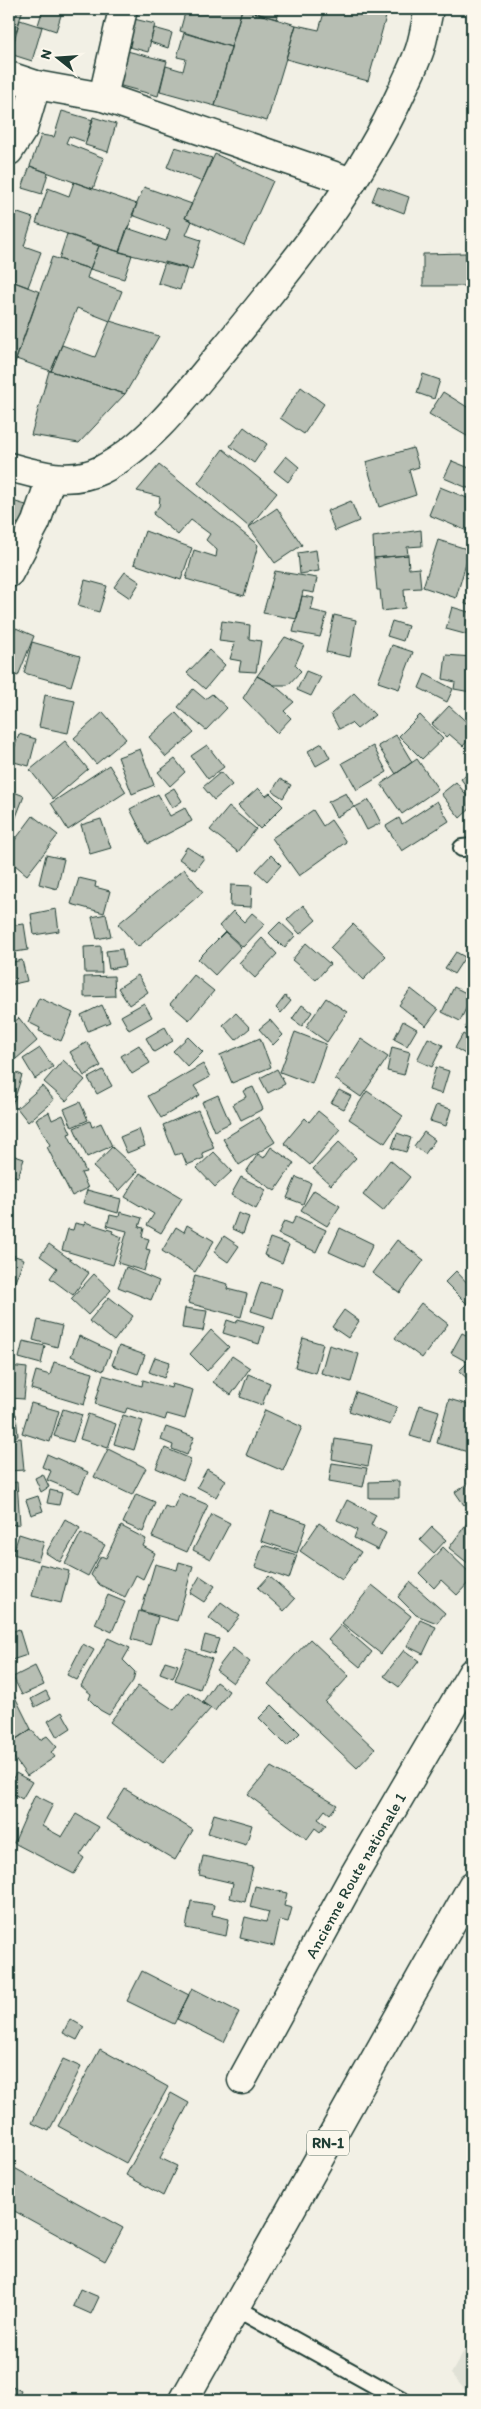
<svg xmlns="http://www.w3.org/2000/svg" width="481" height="2409" font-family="Itim,sans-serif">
<rect width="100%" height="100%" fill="#f2f0e5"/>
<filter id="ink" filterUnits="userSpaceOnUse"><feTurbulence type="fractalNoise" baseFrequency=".02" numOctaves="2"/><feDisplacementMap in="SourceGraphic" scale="10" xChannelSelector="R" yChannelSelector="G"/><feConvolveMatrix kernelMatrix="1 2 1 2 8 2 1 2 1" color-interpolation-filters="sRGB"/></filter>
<g filter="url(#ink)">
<!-- built -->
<path fill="#e0e1d6" d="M472,2336V2398L451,2374Z"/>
<!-- building -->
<path fill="#b7beb3" stroke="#1f3d34" d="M9,9H23L16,32L9,29Z
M43,9H63L56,31L38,25Z
M186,9H242L231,47L180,31Z
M242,9L296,25L267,121L215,106Z
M242,9H280L277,19Z
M325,9H368L387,13L368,81L286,59L296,25L319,30Z
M134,19L155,24L148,52L126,46Z
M20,20L42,27L32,61L10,54Z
M154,28L172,33L168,48L150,42Z
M184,33L231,47L215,106L160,91L166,66L183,71L186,59L177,57Z
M9,37L15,38L9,57Z
M123,50L167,61L158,96L114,84Z
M9,90L17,92L12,117L9,116Z
M62,111L93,120L86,142L69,136L66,143L104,158L93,189L30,166L41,135L54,137Z
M93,117L116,124L108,152L85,145Z
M175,147L212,158L202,182L167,167Z
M215,154L273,181L244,245L185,218Z
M30,166L48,173L42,194L22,188Z
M74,182L137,204L119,252L36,223L48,188L69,196Z
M378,186L409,197L404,213L372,201Z
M144,187L192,204L185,218L192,221L186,235L201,240L192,270L119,252L127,228L166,241L170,229L132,215Z
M9,210L33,218L24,246L41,252L28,287L9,280Z
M67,234L99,246L90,269L59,259Z
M99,246L132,255L124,279L90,269Z
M466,253V286H423V254Z
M52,257L90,269L87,278L122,291L110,321L77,308L51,371L16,359Z
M165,262L187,268L180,290L158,283Z
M9,280L40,292L10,377H9Z
M110,321L159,336L125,394L51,371L62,345L95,357Z
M49,371H51L125,394L79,443L31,435Z
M423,374L440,380L434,399L417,393Z
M301,387L324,404L304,434L280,418Z
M443,392L472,410V439L429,414Z
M244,427L267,444L254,463L230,446Z
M413,448L419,467L409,470L416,495L379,507L366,462Z
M223,449L277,493L249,527L198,483Z
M286,456L299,467L288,482L274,471Z
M452,461L472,469L470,489L444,478Z
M159,465L258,545L244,596L186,579L194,550L216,557L217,550L206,540L210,534L191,520L178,535L153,514L159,506L160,497L137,491Z
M440,487L472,500V533L429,515Z
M9,500L26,505L20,524L9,521Z
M351,501L359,521L335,531L327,511Z
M277,508L302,545L275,563L249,527Z
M9,521L16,523L9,540Z
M421,530L422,546L407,547L408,555L374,558L373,537Z
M145,531L192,548L181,580L134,564Z
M438,540L470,550L456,598L423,587Z
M316,550L319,571L300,574L298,553Z
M408,555L409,569L419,568L421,588L404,589L405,608L382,611L380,590H377L374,558Z
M275,571L317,578L314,593L303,591L297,619L263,613Z
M125,572L140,582L130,598L114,587Z
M85,580L107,586L99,612L78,606Z
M472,580V606L465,604Z
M302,596L314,598L311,610L327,614L320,637L293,632Z
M452,607L472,613V636L446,629Z
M334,615L356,620L350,657L326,652Z
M222,621L250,625L249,639L261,641L256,672L239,671L241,661L230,659L235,643L219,641Z
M392,621L408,626L403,641L387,636Z
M16,628L34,636L18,676L9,673V644Z
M285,637L304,645L295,665L301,671L288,685H274L257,676Z
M32,642L80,656L71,686L24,673Z
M392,645L413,652L399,689L378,682Z
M209,650L225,665L205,689L187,673Z
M446,655L472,657V695L471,692L454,689L455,682L443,679Z
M306,671L321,677L311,696L297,690Z
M425,674L453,689L447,702L419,688Z
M257,676L274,685L294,702L284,711L291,718L277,733L243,698Z
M9,686L14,690L9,696Z
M193,689L205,699L212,694L227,708L206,730L178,707Z
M354,693L375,715L357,729L351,723L339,729L331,714Z
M45,695L75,701L68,733L39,727Z
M449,706L472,727V736L463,746L449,734L446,737L432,724Z
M103,712L126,739L96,764L74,738Z
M176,713L194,733L166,757L149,737Z
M420,715L443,739L422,759L399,736Z
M19,734L36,739L29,766L10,761Z
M396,735L412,762L396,774L378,746Z
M65,741L88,769L53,799L30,770Z
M322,743L330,758L316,766L308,751Z
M207,745L224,767L208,779L191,756Z
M373,746L387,772L357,790L342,763Z
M140,749L154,785L132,794L118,757Z
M175,759L185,772L170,786L158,772Z
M417,759L438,789L402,814L381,784Z
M109,765L126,792L68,830L51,803Z
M221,772L232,785L214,800L203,787Z
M470,772L472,787L469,790L461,779Z
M280,779L291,785L283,798L272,791Z
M456,782L472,802V807L460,818L441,794Z
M174,788L182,801L172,808L164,794Z
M258,788L266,796L270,793L283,806L260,829L238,806Z
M9,790L24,796L13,825L9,823Z
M346,793L354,807L336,817L328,802Z
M158,794L170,816L185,808L192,821L148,844L130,809Z
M369,800L381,823L367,830L355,807Z
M437,801L449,821L402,851L386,826L399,818L402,824Z
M229,807L256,829L238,852L210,830Z
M313,810L323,826L331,820L346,842L299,876L272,838Z
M33,816L58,835L27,875L9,860V848Z
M101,819L111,848L90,854L81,825Z
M187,847L204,858L195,870L179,859Z
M46,855L64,859L57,889L39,884Z
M271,855L281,865L267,881L256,871Z
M184,869L203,892L138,947L118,924Z
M79,878L96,882L95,887L110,891L104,913L71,904Z
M231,885L252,886L251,907L230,906Z
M303,905L316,920L300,934L287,920Z
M56,909L59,931L34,935L31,914Z
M233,911L244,922L252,913L265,924L243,947L219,926Z
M106,914L111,936L97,939L92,917Z
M13,915L15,925L24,924L28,950L9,953V916Z
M280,922L295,936L284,948L269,933Z
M353,924L386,956L363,980L330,948Z
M225,932L241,947L215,975L198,959Z
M262,938L277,954L255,978L239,963Z
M472,938V950L466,944Z
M306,943L330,964L316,980L292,960Z
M101,946L102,973H85L84,947Z
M122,949L125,966L109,969L106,951Z
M456,952L465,957L454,974L445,968Z
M22,960L27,981L9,985V963Z
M138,975L148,992L129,1005L118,988Z
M194,975L214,991L189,1020L170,1004Z
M114,976L115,996L84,997V977Z
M454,987L472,996L460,1021L442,1012Z
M411,989L438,1010L426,1026L399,1005Z
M285,996L291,1001L281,1013L276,1008Z
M39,998L73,1013L61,1041L39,1031L40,1028L28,1022Z
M326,998L347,1012L327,1042L306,1027Z
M144,1003L152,1017L129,1030L121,1016Z
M102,1005L110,1022L88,1031L81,1015Z
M302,1005L312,1012L302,1026L292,1019Z
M236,1013L250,1028L236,1040L223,1025Z
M472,1014V1031L465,1027Z
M19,1018L37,1041L16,1059L9,1049V1026Z
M270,1020L283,1035L273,1045L259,1029Z
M403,1021L417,1029L407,1046L394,1039Z
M165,1027L173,1041L154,1052L146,1038Z
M295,1032L326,1044L312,1084L280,1072Z
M463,1034L472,1039V1058L455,1048Z
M188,1037L203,1052L188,1067L173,1051Z
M260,1038L271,1067L232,1083L220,1055Z
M428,1038L443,1045L432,1067L417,1060Z
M361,1039L388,1057L361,1097L335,1079Z
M87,1042L101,1066L84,1076L70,1052Z
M139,1045L150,1063L132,1074L121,1056Z
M392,1047L410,1052L404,1075L387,1071Z
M40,1048L53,1067L35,1079L23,1059Z
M63,1060L85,1080L66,1101L44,1082Z
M203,1064L210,1077L194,1086L200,1095L161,1118L148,1096Z
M436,1067L449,1071L442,1094L429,1090Z
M277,1069L285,1084L268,1093L260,1078Z
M9,1070L22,1075L14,1101L9,1100Z
M103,1070L112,1086L97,1094L88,1078Z
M42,1086L54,1100L28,1122L17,1108Z
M253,1087L263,1109L241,1120L233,1104L246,1097L243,1091Z
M339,1090L351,1096L344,1109L331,1103Z
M367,1091L403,1116L385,1143L349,1119Z
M218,1095L230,1123L214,1131L202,1102Z
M9,1101L13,1102L9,1116Z
M80,1102L88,1120L72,1127L64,1109Z
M436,1105L451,1109L446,1126L430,1121Z
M198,1110L214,1148L202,1153L204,1158L187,1165L182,1153L175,1155L163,1125Z
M318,1111L340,1129L310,1165L284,1143L305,1118L309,1122Z
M49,1112L52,1120L63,1115L71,1133L68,1134L86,1172L81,1173L88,1188L72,1196L47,1147L50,1145L36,1119Z
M259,1117L275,1142L239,1165L223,1139Z
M90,1121L92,1127L101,1123L112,1146L87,1157L74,1128Z
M139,1129L145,1146L127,1153L120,1137Z
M424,1132L435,1140L425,1154L414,1146Z
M397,1133L411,1138L406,1152L392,1148Z
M339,1142L356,1158L331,1185L313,1169Z
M112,1147L138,1171L119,1191L93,1167Z
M271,1147L294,1163L275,1191L246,1172L258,1154L264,1158Z
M9,1151L13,1153L12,1155L24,1159L18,1177L9,1174Z
M214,1152L232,1171L215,1187L197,1168Z
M390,1160L410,1177L383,1211L363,1195Z
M140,1173L182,1198L161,1233L147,1225L154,1214L125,1197Z
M241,1177L266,1190L256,1209L231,1195Z
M296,1177L311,1183L303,1204L287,1198Z
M87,1190L121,1199L118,1213L83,1203Z
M314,1190L340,1206L327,1226L301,1210Z
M9,1196L15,1198L10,1214H9Z
M120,1212L142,1218L139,1227L144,1228L142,1237L149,1239L146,1249L150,1250L144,1271L118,1263L127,1231L107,1226L110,1215L119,1217Z
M238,1213L249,1217L243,1234L232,1229Z
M296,1216L326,1230L316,1252L278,1234L284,1221L292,1224Z
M85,1222L113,1231L112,1233L122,1237L113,1265L62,1250L68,1229L73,1230L75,1223L84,1225Z
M187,1225L214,1241L195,1272L162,1251L176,1227L184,1232Z
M340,1228L373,1244L362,1267L329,1252Z
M224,1236L239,1246L228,1262L214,1252Z
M270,1238L289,1245L282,1263L264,1255Z
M397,1240L424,1260L400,1293L372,1273Z
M49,1244L89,1273L73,1295L50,1278L57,1268L40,1256Z
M9,1254L24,1259L12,1289L9,1288Z
M126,1267L159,1281L151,1300L118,1287Z
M456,1271L472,1288V1301L468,1305L445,1282Z
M94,1274L111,1290L88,1315L71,1299Z
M195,1275L228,1284L227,1289L247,1294L241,1317L188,1303Z
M261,1282L282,1289L273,1318L251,1311Z
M109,1297L133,1316L114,1341L89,1321Z
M421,1303L448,1324L422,1358L395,1338Z
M185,1308L207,1311L203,1331L182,1328Z
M344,1310L359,1321L348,1338L332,1327Z
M238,1319L264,1327L259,1344L223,1333L227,1320L236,1323Z
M38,1320L62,1326L57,1347L33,1340Z
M211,1330L229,1347L207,1371L190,1354Z
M462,1333L472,1338V1352L467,1362L451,1353Z
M79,1336L111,1351L103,1371L71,1356Z
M9,1338L13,1349L9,1350Z
M303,1338L323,1344L315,1373L295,1367Z
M23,1341L45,1346L41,1364L19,1358Z
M329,1345L359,1354L351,1382L321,1373Z
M119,1346L145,1355L138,1374L112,1365Z
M232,1356L250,1368L231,1395L213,1382Z
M155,1357L170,1362L164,1378L149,1372Z
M472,1358V1383L459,1371Z
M54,1362L93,1373L84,1405L31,1389L36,1371L50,1375Z
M9,1366L27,1368L24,1399L9,1398Z
M248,1374L270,1383L262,1405L240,1397Z
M103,1375L142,1386L143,1380L171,1388L172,1384L193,1390L185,1419L167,1414L165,1420L127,1408L125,1413L95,1404Z
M356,1392L397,1407L390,1425L349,1411Z
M449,1399L472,1406V1438L468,1452L437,1443Z
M31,1403L59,1411L50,1442L22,1433Z
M420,1405L439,1411L430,1442L410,1436Z
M63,1409L82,1415L73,1442L54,1436Z
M265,1410L302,1427L283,1471L246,1455Z
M16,1414L18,1436L9,1437V1415Z
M88,1414L116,1424L108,1448L80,1439Z
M123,1415L143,1421L134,1450L114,1444Z
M166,1427L194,1437L187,1455L172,1449L173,1445L161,1440Z
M21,1438L24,1470L9,1471V1439Z
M335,1439L372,1445L368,1466L332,1459Z
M165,1448L191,1459L183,1480L156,1468Z
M108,1449L146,1468L132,1495L94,1477Z
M47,1454L88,1472L79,1493L47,1480L51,1471L42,1467Z
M332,1463L367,1468L363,1487L329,1481Z
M207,1469L226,1480L216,1497L197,1487Z
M43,1474L49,1487L41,1492L35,1478Z
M399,1481V1498H369V1482Z
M17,1482L20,1524L9,1525V1483Z
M467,1484L472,1491V1499L464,1505L455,1492Z
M50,1490L62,1493L59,1505L47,1503Z
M180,1493L208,1505L187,1552L152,1537L165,1506L173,1509Z
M136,1494L155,1502L143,1532L123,1523Z
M38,1496L43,1511L31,1515L26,1500Z
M347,1500L376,1515L371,1525L386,1533L378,1550L354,1538L357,1530L337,1520Z
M271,1511L307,1523L297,1553L261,1541Z
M212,1514L230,1523L211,1559L193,1550Z
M472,1516V1559L469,1564L449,1548Z
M65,1519L80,1528L60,1562L46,1553Z
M319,1523L361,1552L342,1580L300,1551Z
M121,1526L146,1539L143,1546L155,1553L143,1579L136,1575L125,1597L100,1585L91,1575L101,1556L106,1558Z
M432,1527L446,1540L434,1553L420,1540Z
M81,1533L105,1545L88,1576L65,1564Z
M19,1534L44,1542L38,1561L13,1554Z
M263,1545L297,1555L289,1579L255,1567Z
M443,1547L472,1575V1579L457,1595L441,1580L434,1588L419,1573Z
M179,1562L193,1566L177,1621L141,1611L155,1564L177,1570Z
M40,1564L69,1571L61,1603L32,1596Z
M200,1576L215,1586L204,1602L190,1593Z
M269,1576L295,1599L284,1611L258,1588Z
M410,1582L445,1613L437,1623L416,1615L398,1597Z
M372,1585L411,1616L381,1654L342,1623Z
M108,1595L125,1602L112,1632L95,1624Z
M221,1602L240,1616L227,1632L209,1618Z
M139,1611L158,1617L150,1645L131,1639Z
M420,1620L436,1627L423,1654L407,1646Z
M341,1625L372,1652L360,1667L328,1640Z
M19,1629L27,1655L9,1661V1633Z
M205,1635L219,1639L214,1654L201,1650Z
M108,1638L130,1648L123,1660L135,1672L133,1681L109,1715L100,1710L89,1699L91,1694L81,1686Z
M310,1639L349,1676L325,1702L375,1749L357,1768L268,1684Z
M83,1644L94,1650L77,1680L67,1675Z
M233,1648L250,1662L233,1683L216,1670Z
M187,1649L212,1659L200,1689L175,1680Z
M404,1650L419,1661L399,1687L384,1676Z
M165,1661L178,1665L173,1678L160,1673Z
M35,1666L44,1685L22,1695L13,1677Z
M216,1682L229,1691L215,1711L202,1703Z
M9,1685L31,1729L11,1742L9,1737Z
M138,1686L174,1710L188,1692L211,1708L163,1763L110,1722Z
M46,1691L50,1699L35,1707L31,1699Z
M272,1705L300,1733L287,1746L259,1718Z
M62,1712L71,1728L57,1737L48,1721Z
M31,1729L40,1740L47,1736L57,1747L51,1752L55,1757L27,1776L9,1751V1744Z
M271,1767L337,1805L330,1814L325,1810L318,1819L326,1825L320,1832L315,1828L307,1839L248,1795Z
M16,1773L32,1782L22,1799L9,1791V1785Z
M125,1789L193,1830L175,1860L106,1819Z
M35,1795L53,1804L42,1826L62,1837L76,1814L99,1827L80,1855L84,1858L74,1874L14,1843Z
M214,1814L252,1825L246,1845L208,1833Z
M203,1856L253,1867L245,1902L230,1898L233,1883L199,1875Z
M255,1886L287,1893L284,1906L292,1908L288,1922L280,1920L274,1946L240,1938L245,1917L266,1922L269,1912L250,1907Z
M191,1901L214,1905L212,1915L229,1919L226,1936L186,1928Z
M142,1971L189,1995L174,2024L127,2001Z
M192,1988L239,2012L224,2042L177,2019Z
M70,2019L84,2027L77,2040L63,2033Z
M100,2049L168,2087L126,2163L58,2126Z
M63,2059L81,2067L49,2131L32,2123Z
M171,2093L189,2103L160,2158L177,2166L163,2196L126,2175Z
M9,2165L123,2228L105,2261L9,2208Z
M80,2289L99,2297L91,2314L73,2306Z
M9,2384L21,2391L17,2400H9Z"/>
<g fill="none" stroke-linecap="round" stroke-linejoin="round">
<defs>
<path id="lane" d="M462,848L472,847
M236,2308L402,2400"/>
<g id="street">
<path d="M9,76L36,85L103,97L352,182"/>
<path d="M103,97L123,9"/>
<path d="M9,151L23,129L36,85"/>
<path d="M9,467C40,475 70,485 101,470C151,445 191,389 227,346C292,266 359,186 402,91C408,77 415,64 420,49C424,36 426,22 429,9"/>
<path d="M9,573L36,522L51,478"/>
<path id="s1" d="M242,2080L354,1875L472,1673"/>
</g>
<path id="primary" d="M184,2400L472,1886"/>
</defs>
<!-- lane casing -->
<use href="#lane" stroke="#1f3d34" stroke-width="20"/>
<!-- street casing -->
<use href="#street" stroke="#1f3d34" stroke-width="31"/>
<!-- primary casing -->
<use href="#primary" stroke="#1f3d34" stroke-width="31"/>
<!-- lane -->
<use href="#lane" stroke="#fbf7ec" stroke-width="16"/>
<!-- street -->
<use href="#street" stroke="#fbf7ec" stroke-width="28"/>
<!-- primary -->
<use href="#primary" stroke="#fbf7ec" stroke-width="28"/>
</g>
</g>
<g text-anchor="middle" stroke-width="4" stroke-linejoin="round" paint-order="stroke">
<!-- shield labels -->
<rect fill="#fbf7ec" stroke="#61756b" stroke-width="1" x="307" y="2130.5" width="42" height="25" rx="4"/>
<g font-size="15" font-weight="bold" fill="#1f3d34">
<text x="328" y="2148">RN-1</text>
</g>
<!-- street labels -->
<g font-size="16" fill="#1f3d34" stroke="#fbf7ec">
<text dy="6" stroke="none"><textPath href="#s1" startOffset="234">Ancienne Route nationale 1</textPath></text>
</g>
</g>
<!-- margin -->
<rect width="481" height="2409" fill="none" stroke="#fbf7ec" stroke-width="30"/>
<rect x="15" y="15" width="451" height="2379" fill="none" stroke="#1f3d34" stroke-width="2" filter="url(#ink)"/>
<!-- north arrow -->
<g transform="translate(58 58) rotate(287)" stroke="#fbf7ec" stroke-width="4" paint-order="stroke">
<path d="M0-4L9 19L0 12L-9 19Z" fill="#1f3d34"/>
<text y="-8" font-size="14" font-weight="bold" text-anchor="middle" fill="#1f3d34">N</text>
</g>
</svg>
